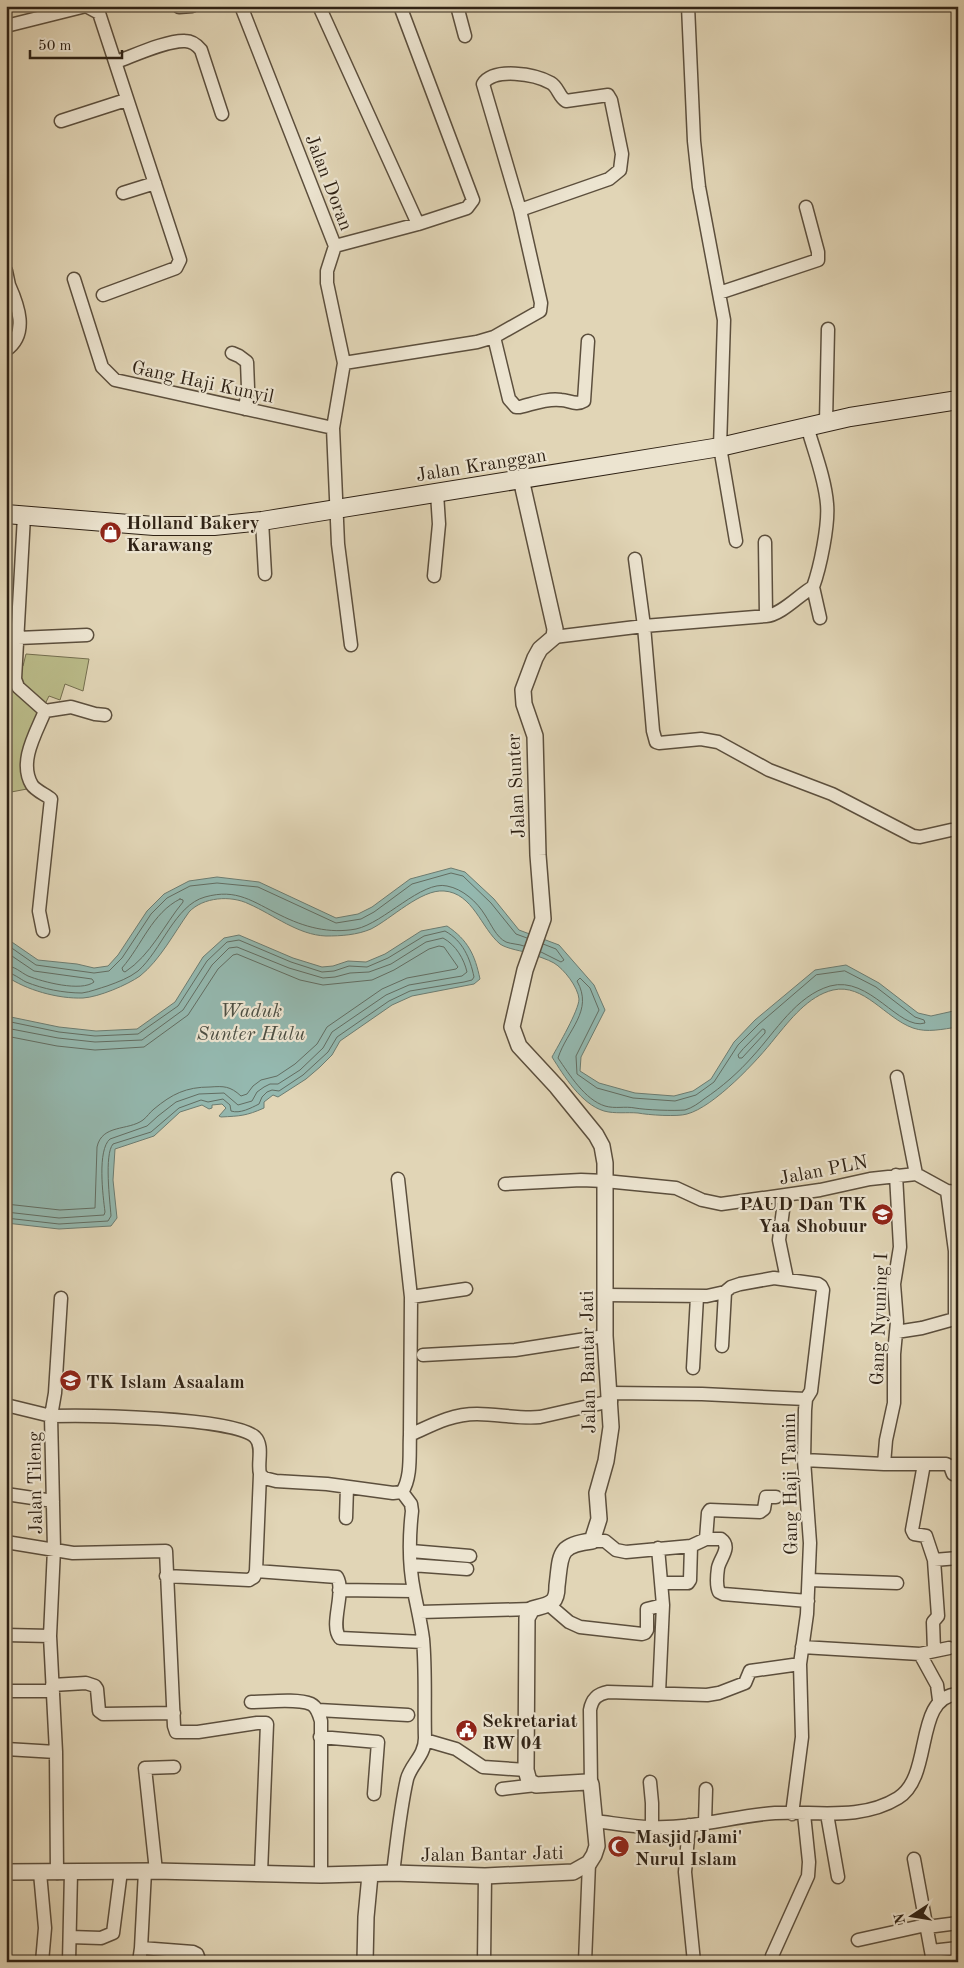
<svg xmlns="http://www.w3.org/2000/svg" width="964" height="1968" font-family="'Old Standard TT',serif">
<rect width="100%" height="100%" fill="#e1d5b6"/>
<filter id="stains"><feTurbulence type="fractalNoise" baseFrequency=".004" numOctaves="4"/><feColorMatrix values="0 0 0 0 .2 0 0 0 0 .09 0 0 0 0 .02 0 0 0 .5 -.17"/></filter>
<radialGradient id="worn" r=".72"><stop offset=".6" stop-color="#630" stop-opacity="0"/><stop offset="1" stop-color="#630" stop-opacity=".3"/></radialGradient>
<!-- green -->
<path fill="#babb89" stroke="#746e4f" d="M26,654L89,659L83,691L65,684L60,700L49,696L32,731L23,760L27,789L6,793V664L23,666Z"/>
<!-- water -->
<path fill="#94b8af" stroke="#6c7c71" d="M451,868L465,872L494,899L519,930L559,945L594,985L605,1010L581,1057L580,1071L599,1083L635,1093L674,1096L693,1091L711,1079L734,1042L755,1020L815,970L846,965L879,983L918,1013L931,1016L958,1010V1027C943,1029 927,1033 913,1028C885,1018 864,983 833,990C808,996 790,1020 775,1038C758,1060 714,1107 687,1114C678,1117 648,1115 638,1113C627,1112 615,1114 604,1111C581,1104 564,1076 552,1057C558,1046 579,1010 579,999C578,987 564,969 554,963C547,959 539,957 532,954C523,951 507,949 500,944C481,928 473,893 444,891C421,889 391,919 371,929C357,935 341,936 326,936C298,935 274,915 249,904C231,895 203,897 189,912C174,933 160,960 140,976C127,985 99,997 83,998C58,999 26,990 6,976V938L38,960L77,964L94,968L108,966L118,955L147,911L164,894L189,881L217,877L259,882L336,918L358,914L372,907L410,879Z
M447,926C468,940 475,955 480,979L474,984L412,996L392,1005L340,1041L332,1055L320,1067L306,1079L278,1097L273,1095L264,1102V1108C246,1116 240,1116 221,1117L219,1116L226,1108L222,1104L212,1105V1108L209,1109L202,1105L180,1112L154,1136L115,1149L113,1180L117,1218L111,1226L59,1229L6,1223V1016L59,1027L96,1031L137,1029L175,1002L203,957L224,938L239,935L293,958L322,967L333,966L348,961L366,962L385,954L421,931Z"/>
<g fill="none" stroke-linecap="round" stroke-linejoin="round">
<!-- shore -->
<path stroke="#626d62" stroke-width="1" d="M180,899L183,900V902C164,925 151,955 125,972L123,971L122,968C142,945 152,913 180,899Z
M6,944L36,965L94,973L109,971L122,958L151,914L167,898L190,886L217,883L258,887L336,923L361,919L374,912L412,884L451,873L463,876L491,903L516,934L527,938
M6,952L34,971L92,979L94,982C81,992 43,982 28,976C20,972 15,966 6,966
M541,952L561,962L564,960L556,949L543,944
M845,971L876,987L915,1017L924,1020L925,1023C899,1031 870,975 830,986C796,996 776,1031 753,1056C739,1072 722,1087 704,1099C699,1103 692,1108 685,1110C674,1111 646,1110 635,1108C625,1106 615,1109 605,1106C585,1100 569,1074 558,1058C567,1030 594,1011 577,981L580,978L590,988L599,1010L576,1056L577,1074L597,1088L633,1098L675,1101L696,1095L714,1082L738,1045L759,1024L816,975Z
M6,972C13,973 20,979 26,982C43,989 64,993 82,993C90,992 100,988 107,986C118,982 129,978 138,971C161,951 175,905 205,897C237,888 253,902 280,915C304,927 329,934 356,929C384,923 422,880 447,886C463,889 477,902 485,915C491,924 496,937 506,942C511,944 519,944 524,946
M6,1021L59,1032L95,1036L138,1034L178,1006L207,961L227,942L239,940L291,962L322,972L334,971L349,966L367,967L388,958L424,936L445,931C463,941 470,958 474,977L472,980L464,982L410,991L389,1001L337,1037L328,1052L303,1075L279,1091L272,1090L267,1092L262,1097L259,1104C251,1108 240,1114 231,1111L230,1105L223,1099L208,1102L201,1100L179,1108L151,1132L113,1144C104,1155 110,1201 111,1216L108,1221L59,1224L6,1218
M6,1028L58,1038L95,1042L142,1040L183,1010L212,965L229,948L237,947L289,968L323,978L335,977L350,973L369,972L391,964L426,942L443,938C456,945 464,959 467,972L462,976L409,985L386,995L332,1032L323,1048L300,1070L278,1084H270L264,1087L257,1092L252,1101L238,1105L224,1093L199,1094L176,1102L158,1116L147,1126L110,1139C97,1150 103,1196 105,1212L104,1215L59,1218L6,1212
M763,1029L765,1030V1033L742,1058H739L738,1055L743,1049Z
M6,1036L57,1046L95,1050L144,1047L188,1015L218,969L233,955L237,954L300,980L323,985L372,980L394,970L429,949L439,946L444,947L458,967L456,969L407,978L382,989L327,1027L317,1044L295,1064L277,1076L261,1080L253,1086L247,1094L241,1096C230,1086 224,1086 210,1087C186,1087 172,1094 154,1109C150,1112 147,1117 143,1120C128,1131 102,1124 97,1147L95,1208L60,1210L6,1204"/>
<defs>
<path id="minor" d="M241,6L335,246L327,271V283L344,363L333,428L338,544L351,645
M319,6L418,224
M457,6L465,36
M688,6L694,141L699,187L724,320L720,447L736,541
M179,7L192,6
M6,26L86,6L99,13L180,260L176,268L103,295
M116,62C133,56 167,40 185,41C192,41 197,45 201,50L222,114
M61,121L126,100
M123,193L155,183
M335,246L418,224L467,208L473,200L400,6
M6,271L9,285L6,302
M74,279L102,367L115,380L333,428
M719,293L818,260V252L806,207
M494,337L509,399L516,407H520C533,404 547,398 561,400C569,400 576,406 584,401L588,341
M6,350C29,334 18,305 9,285
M232,353L239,356L247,362L248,388L245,409
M344,363L477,342L494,337L540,311L541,303L520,210L483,84C494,67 535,74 551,83C558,87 559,97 566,101L608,95L611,100L622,154L620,170L609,179L520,210
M826,422L828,329
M24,516L15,679L18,687L45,711C36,733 18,762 32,785C35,790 46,795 51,799L39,911L43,931
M262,521L265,574
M635,559L644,626L653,731L656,742L659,743L701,739L718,742L769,770L832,794L913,836L920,837L951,830
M434,576L439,524L437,493
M813,587L820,618
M766,616C781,615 799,595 813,587C820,568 829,525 827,504C825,478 814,451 807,426
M554,637L644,626L766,616L765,542
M18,638L87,635
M45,711L71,707L95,714L105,715
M897,1077L916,1174
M398,1179L411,1297L410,1435
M505,1184L581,1180L605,1181L676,1188L702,1200L721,1204L820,1190L870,1179L916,1174L947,1191L958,1192
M947,1191L955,1251V1319
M785,1195L779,1240L787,1279
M605,1295L707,1296L725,1292L731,1287L740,1284L774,1278L818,1284L821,1286L823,1290L811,1391L806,1399L805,1410L804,1460L810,1543L807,1614L800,1664L802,1737L792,1814
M411,1297L466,1289
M896,1332L922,1328L958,1318
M722,1346L725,1292
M423,1355L515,1350L605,1336
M693,1368L697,1297
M610,1393L702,1394L806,1399
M6,1405L51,1416L55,1393L61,1298
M804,1460L884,1464H946L950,1466L953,1474L958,1476
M884,1464L886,1440L894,1403V1354L897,1322L894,1284L900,1247L896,1175
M924,1464L912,1530L914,1534L926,1536L934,1560L938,1616L933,1622L934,1651
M6,1494L53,1501
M346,1518L347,1487
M706,1539L708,1513L710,1510L760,1512L764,1509L766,1497H776
M592,1541H605L616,1550L626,1552L691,1546L706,1539H721C732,1547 720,1558 718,1568C717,1575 716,1586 719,1592L723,1594L808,1601
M6,1542L73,1553L166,1551L174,1726L176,1732H198L257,1723H266L267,1724L261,1873
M658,1548L663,1605L659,1693
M411,1551L470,1556
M934,1560L958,1558
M411,1565L467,1569
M256,1571L337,1577C346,1592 329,1625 340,1638L423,1642
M166,1576L249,1580L254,1577L256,1571L260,1474
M809,1580L897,1583
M662,1583H688L690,1580L691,1546
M339,1590L414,1591
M548,1604L569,1622L580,1627L642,1634L645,1633L647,1630V1609L663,1605
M420,1612L532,1609
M6,1635L50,1636
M802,1647L920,1654L949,1648
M920,1654L937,1685L939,1700
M52,1685L86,1683L95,1686L97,1689L99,1711L103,1714L174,1713
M6,1691H53
M251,1702C267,1702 297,1698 311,1704C317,1707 319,1714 321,1721V1875
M318,1710L408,1715
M320,1737L378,1742L374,1794
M425,1740L456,1749L483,1767L526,1770
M6,1749L56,1752
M650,1782L652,1803V1827
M591,1784L590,1710C592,1699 597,1694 608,1692L707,1695L719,1693L745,1683L750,1671L800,1664
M502,1789L536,1785
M827,1814L838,1877
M595,1821C613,1823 632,1827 651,1827C693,1829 734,1816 775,1813C816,1811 861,1821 898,1798C934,1776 913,1697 958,1694
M705,1823L706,1789
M689,1825L685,1872L694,1962
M914,1859L933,1962
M145,1871L141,1948L193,1952L197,1954L200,1962
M156,1871L145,1768L174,1767
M40,1873L45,1928L42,1962
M57,1873L56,1752L50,1636L54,1549L51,1416C85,1415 234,1417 255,1437C264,1446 257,1463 260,1474L264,1478L276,1481L327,1484L393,1493L402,1492C412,1477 409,1453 410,1435C432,1425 451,1414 477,1414C498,1414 519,1419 540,1417L611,1401
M393,1873C397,1842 400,1810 407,1779C411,1764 425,1756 425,1738C424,1706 426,1672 423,1639C421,1623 417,1607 414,1591C409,1566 409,1537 412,1511L411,1504L402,1492
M927,1927L958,1923
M70,1937L101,1938L113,1933L121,1871
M858,1940L926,1925
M931,1951L958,1948
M772,1956L808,1876L809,1862L804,1814
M69,1962L71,1872
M139,1962L141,1948
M484,1962L485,1876
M585,1962L589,1863"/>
<path id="tertiary" d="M6,1872L156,1871L321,1875L393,1873L485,1876L573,1872L589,1863L594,1855L597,1846L591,1784L587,1782L536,1785L529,1781L526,1770L527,1618L532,1609C538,1607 548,1606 553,1601C557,1597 557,1590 557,1586C561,1555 557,1545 592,1541L599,1519L597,1493L606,1461L611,1427L605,1336V1163L602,1146L596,1135L557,1087L519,1046L512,1027L525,970L543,919L538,855L535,736L524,704L523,690L535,658L540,649L554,637L555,629L521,479
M365,1962L366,1917L370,1875"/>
<path id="secondary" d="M6,514L154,526H214L262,521L720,447L850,417L958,400"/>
</defs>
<!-- minor casing -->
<use href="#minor" stroke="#5c4f3d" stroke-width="15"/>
<!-- tertiary casing -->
<use href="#tertiary" stroke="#5c4f3d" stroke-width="18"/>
<!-- secondary casing -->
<use href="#secondary" stroke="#2f2215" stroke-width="20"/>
<!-- minor -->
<use href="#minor" stroke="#ece4d0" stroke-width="12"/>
<!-- tertiary -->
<use href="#tertiary" stroke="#ece4d0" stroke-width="15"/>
<!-- secondary -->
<use href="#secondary" stroke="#ece4d0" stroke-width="18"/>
</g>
<!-- icons -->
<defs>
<symbol id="shop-disc" viewBox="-11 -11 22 22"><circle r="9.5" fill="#8f2418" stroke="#ece4d0"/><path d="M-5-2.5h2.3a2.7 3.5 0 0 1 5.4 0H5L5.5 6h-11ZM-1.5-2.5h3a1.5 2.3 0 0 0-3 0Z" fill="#fff"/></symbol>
<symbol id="school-disc" viewBox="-11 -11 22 22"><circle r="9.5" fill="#8f2418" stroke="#ece4d0"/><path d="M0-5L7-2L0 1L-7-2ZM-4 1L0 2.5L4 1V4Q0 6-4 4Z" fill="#fff"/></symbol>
<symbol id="civic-disc" viewBox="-11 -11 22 22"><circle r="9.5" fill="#8f2418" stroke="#ece4d0"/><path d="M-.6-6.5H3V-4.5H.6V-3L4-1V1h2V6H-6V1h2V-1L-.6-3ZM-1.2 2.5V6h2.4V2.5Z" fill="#fff"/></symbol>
<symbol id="mosque-disc" viewBox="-11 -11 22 22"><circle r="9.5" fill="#8f2418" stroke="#ece4d0"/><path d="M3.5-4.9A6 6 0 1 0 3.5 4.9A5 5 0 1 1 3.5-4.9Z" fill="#fff"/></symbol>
</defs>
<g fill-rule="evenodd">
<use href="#shop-disc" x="98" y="520" width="25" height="25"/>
<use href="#school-disc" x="870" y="1202" width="25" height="25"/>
<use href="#school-disc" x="58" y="1368" width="25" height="25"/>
<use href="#civic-disc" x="454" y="1718" width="25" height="25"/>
<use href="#mosque-disc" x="606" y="1834" width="25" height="25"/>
</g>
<g text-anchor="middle" stroke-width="4.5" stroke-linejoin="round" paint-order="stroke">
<!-- street labels -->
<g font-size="19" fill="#2f2215" stroke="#ece4d0">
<text transform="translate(330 182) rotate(69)" y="7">Jalan Doran</text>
<text transform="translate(203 381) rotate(12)" y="7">Gang Haji Kunyil</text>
<text transform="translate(481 464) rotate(-9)" y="7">Jalan Kranggan</text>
<text transform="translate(515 786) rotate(-93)" y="7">Jalan Sunter</text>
<text transform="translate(823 1169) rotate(-11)" y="7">Jalan PLN</text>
<text transform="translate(878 1319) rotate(-88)" y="7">Gang Nyuning I</text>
<text transform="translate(587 1362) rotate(-91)" y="7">Jalan Bantar Jati</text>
<text transform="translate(34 1483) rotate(-91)" y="7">Jalan Tileng</text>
<text transform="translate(789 1484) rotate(-91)" y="7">Gang Haji Tamin</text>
<text transform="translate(492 1853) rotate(-1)" y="7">Jalan Bantar Jati</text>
</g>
<!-- poi labels -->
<g font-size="19" font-weight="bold" fill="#2f2215" stroke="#ece4d0" text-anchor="start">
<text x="126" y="529">Holland Bakery<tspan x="126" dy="22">Karawang</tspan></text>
<text x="867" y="1210" text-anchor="end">PAUD Dan TK<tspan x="867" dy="22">Yaa Shobuur</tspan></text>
<text x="86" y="1388">TK Islam Asaalam</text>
<text x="482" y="1727">Sekretariat<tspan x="482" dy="22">RW 04</tspan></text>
<text x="635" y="1843">Masjid Jami'<tspan x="635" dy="22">Nurul Islam</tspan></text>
</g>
<!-- water labels -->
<g font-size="20" font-style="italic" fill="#4d4f43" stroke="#ece4d0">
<text x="251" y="1017">Waduk<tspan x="251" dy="23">Sunter Hulu</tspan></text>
</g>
</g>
<!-- margin -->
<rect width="964" height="1968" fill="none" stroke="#e1d5b6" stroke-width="25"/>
<rect x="8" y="8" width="949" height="1953" fill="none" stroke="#2f2215" stroke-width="2.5"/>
<rect x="12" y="12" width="939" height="1943" fill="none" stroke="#2f2215"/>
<!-- north arrow -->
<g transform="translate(912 1916) rotate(258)" stroke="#ece4d0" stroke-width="4" paint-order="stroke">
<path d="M0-4L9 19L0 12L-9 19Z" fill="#2f2215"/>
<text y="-8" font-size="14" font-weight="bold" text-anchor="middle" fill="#2f2215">N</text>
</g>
<!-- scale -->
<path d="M30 50v8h92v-8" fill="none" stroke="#2f2215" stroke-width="2.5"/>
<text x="38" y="50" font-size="15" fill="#2f2215" stroke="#ece4d0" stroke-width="4" paint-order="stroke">50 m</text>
<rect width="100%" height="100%" filter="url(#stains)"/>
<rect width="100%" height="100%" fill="url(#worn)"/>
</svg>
